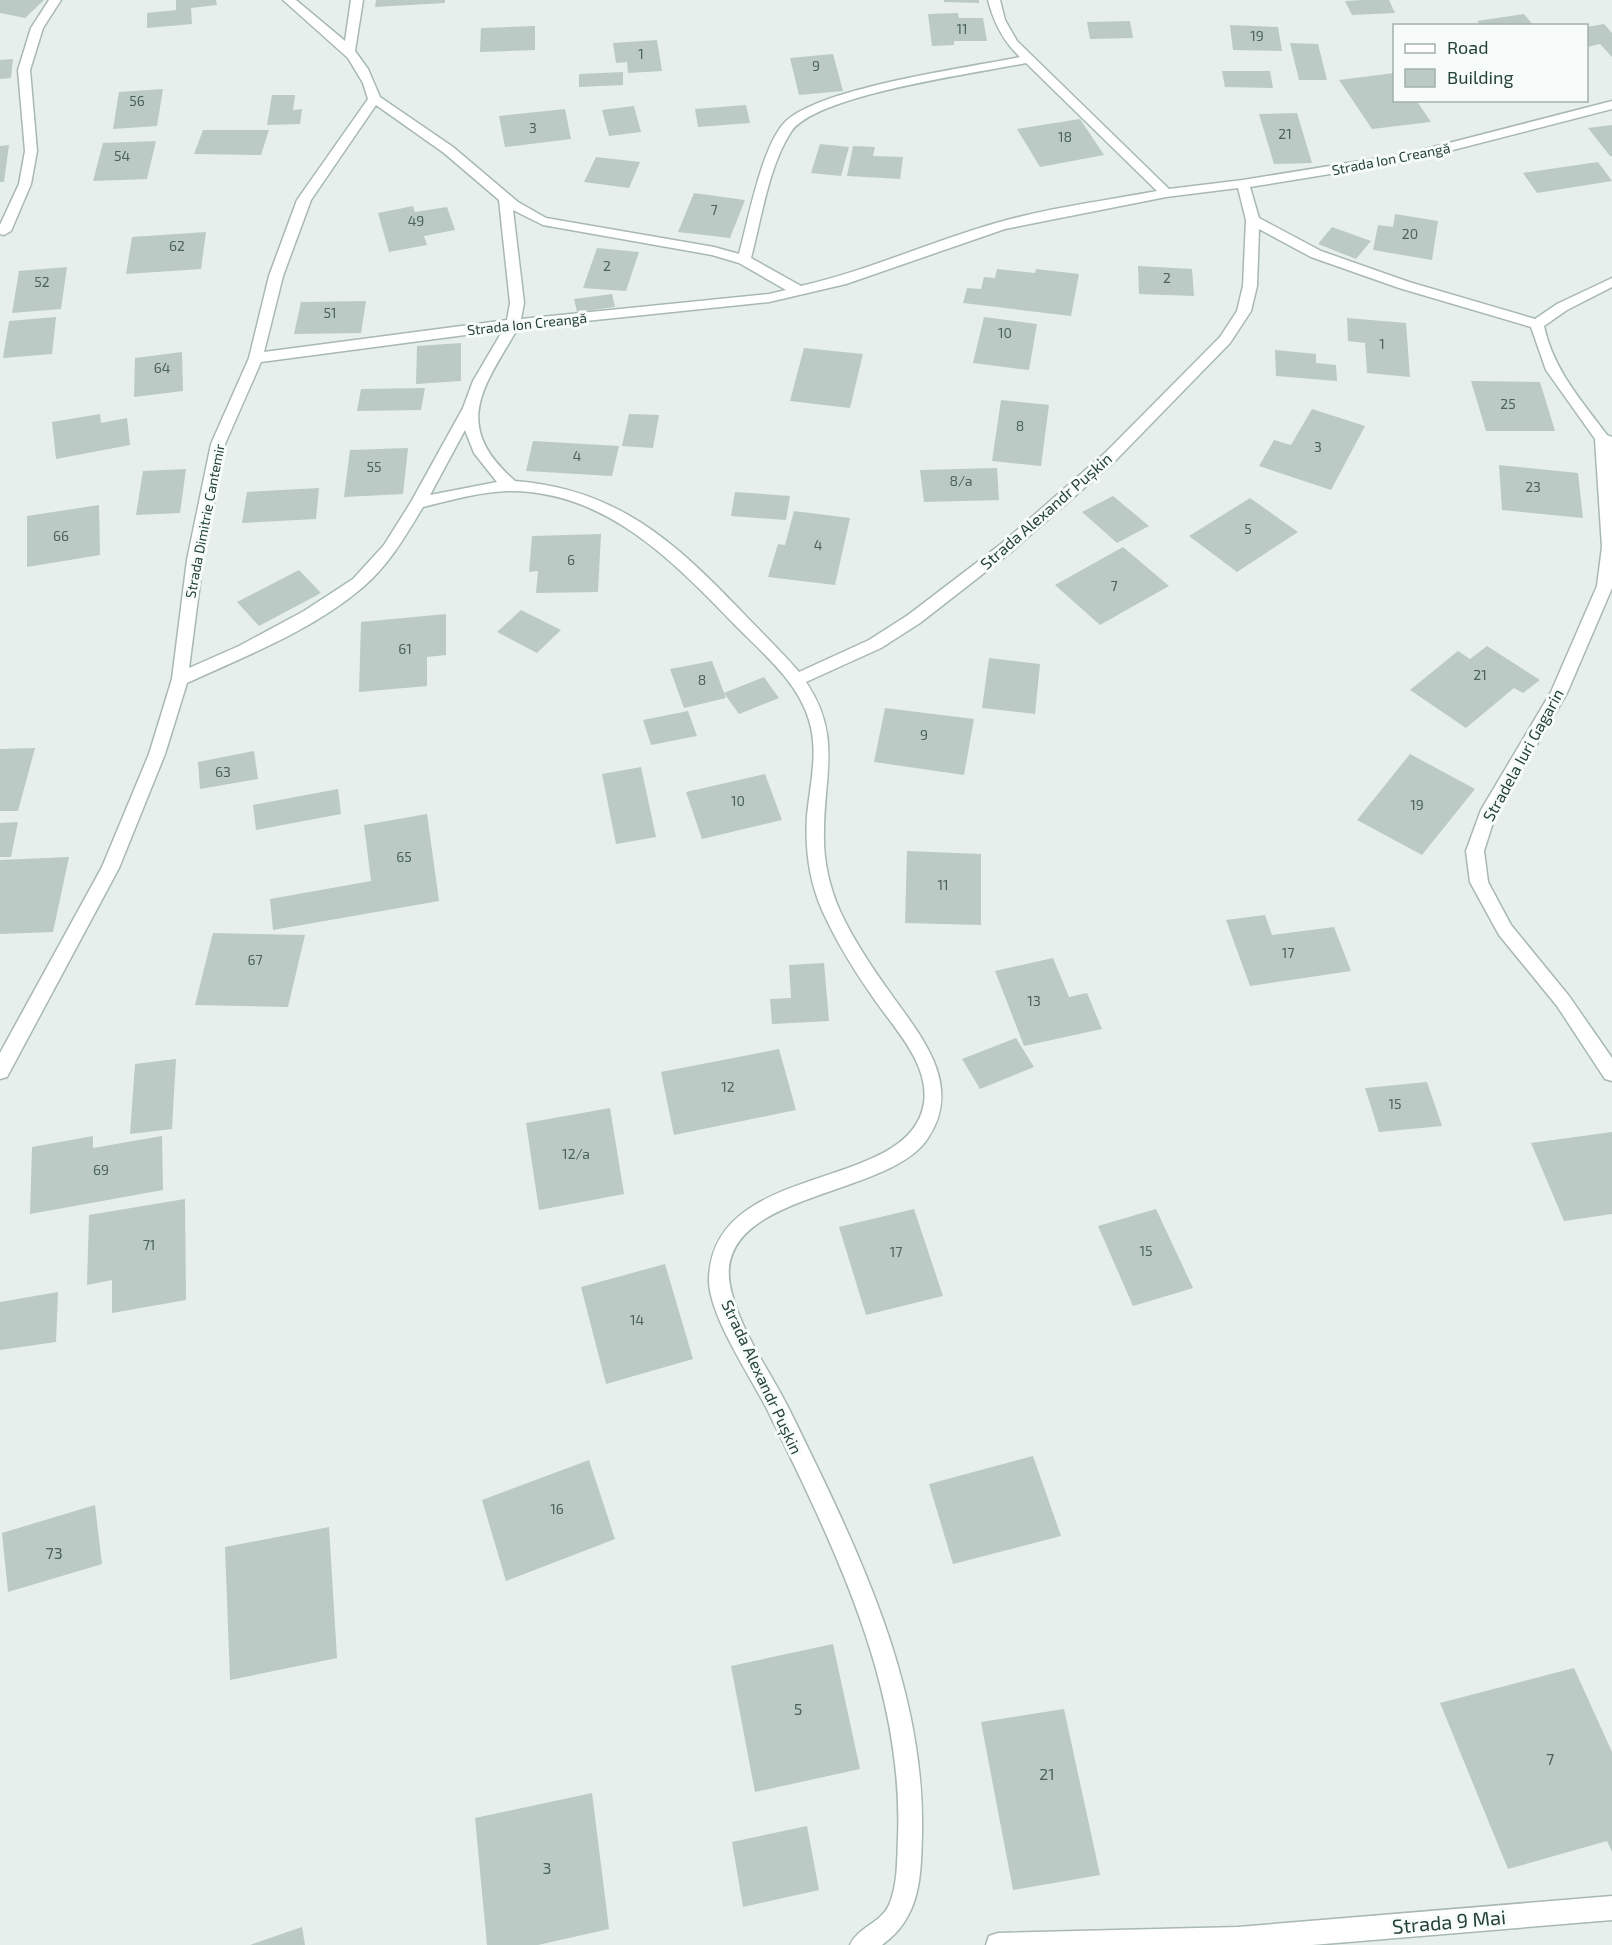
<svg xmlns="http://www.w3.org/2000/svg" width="1612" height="1945" font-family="'Exo 2',sans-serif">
<rect width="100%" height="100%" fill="#e6efeb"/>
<!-- building -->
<path fill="#bbcac4" d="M0,0H44L25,18L0,13Z
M176,0H216L217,5L191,8L192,24L147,28V13L176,10Z
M376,0H445V3L375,7Z
M944,0H979V3L944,2Z
M1364,0H1389L1395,13L1352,15L1345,1Z
M958,13L959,18H983L987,41H954V45L932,46L928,14Z
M1524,14L1534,26H1481L1477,21Z
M1130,21L1133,38L1090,39L1087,22Z
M1604,24L1612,33V57L1600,44L1587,47V27Z
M1230,25L1278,27L1282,51L1233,50Z
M535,26V50L480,52L481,28Z
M657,40L662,71L628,73L627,62L616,63L613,43Z
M1290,43L1318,44L1327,80H1299Z
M833,54L843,91L799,95L790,58Z
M13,59L11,78L0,79V60Z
M1222,71H1270L1273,88L1225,87Z
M623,72V85L579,87V74Z
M1394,73V100H1416L1431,122L1372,129L1339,80Z
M163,89L157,126L113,129L119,92Z
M272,95H295L293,110L302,109L300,124L267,125Z
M746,105L750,123L698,127L695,109Z
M634,106L641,132L609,136L602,110Z
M565,109L571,139L505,147L499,116Z
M1297,113L1312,163L1274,164L1259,114Z
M1080,119L1104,155L1040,167L1017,129Z
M1612,125V156H1610L1588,128Z
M203,130H269L261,155L194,154Z
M156,141L147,179L93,181L103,143Z
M820,144L849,147L841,176L811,173Z
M9,145L4,182H0V146Z
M853,146L875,147L873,156L903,157L900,179L847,176Z
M596,157L640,162L629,188L584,182Z
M1598,162L1612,181L1537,193L1523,173Z
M694,193L745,200L730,238L678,232Z
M413,206L415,212L447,207L455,230L424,236L427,245L389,252L378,213Z
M1395,214L1438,221L1432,260L1373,250L1378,225L1393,227Z
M1332,227L1371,241L1356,259L1318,244Z
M206,232L201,269L126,274L132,237Z
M597,248L639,252L626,291L583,288Z
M1138,266L1192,269L1194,296L1139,294Z
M67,267L61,309L12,313L19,271Z
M997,269L1035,273L1036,269L1079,274L1071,316L963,303L967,288L981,289L984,277L995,278Z
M612,294L615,307L577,312L574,299Z
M366,301L361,333L294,334L301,302Z
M56,317L52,354L3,358L9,321Z
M984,317L1037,324L1029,370L973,363Z
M1347,318L1406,323L1410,377L1367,373L1365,343L1348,341Z
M461,343V381L416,384L417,346Z
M804,348L863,354L850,408L790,401Z
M1275,350L1316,354V363L1336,365L1337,381L1276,376Z
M182,352L183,391L134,397L135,358Z
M1471,381L1540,382L1555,431H1486Z
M425,388L421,410L357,411L361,389Z
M1001,400L1049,405L1041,466L992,461Z
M1312,409L1365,426L1331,490L1259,466L1274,440L1291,445Z
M100,414L101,423L127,418L130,445L56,459L52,422Z
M629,414L659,415L653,448L622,446Z
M533,441L619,446L612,476L526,471Z
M408,448L403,494L344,497L350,450Z
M1499,465L1578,473L1583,518L1502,510Z
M997,468L999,500L924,502L920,470Z
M186,469L180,513L136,515L143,471Z
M319,488L316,519L242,523L247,492Z
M735,492L790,496L786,520L731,516Z
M1113,496L1149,526L1117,543L1082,512Z
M1250,498L1298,532L1237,572L1189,536Z
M99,505L100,555L27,567V516Z
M794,511L850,518L835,585L768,577L778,544L785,545Z
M601,534L598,592L536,593L538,571L529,572L532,536Z
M1123,547L1169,586L1100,625L1055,585Z
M299,570L321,593L259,626L237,602Z
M521,610L561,630L537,653L497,632Z
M446,614V655L427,657V686L359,692L361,622Z
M1487,646L1540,680L1523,693L1514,688L1466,728L1410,690L1458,651L1470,659Z
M989,658L1040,664L1035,714L982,708Z
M712,661L726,698L684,708L670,669Z
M764,677L779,698L739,714L724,693Z
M885,708L974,719L964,775L874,762Z
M688,711L697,736L651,745L643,720Z
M35,748L18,811H0V749Z
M254,751L258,779L200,789L198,762Z
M1410,754L1475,789L1422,855L1357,820Z
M641,767L656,837L616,844L602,774Z
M765,774L782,820L702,839L686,792Z
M338,789L341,814L256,830L253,805Z
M427,814L439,901L273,930L270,899L371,881L364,825Z
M18,822L11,857H0V823Z
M907,851L981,854V925L905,923Z
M69,857L53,932L0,934V860Z
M1265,915L1272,935L1334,927L1351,971L1250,986L1226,920Z
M213,933L305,935L288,1007L195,1005Z
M1053,958L1069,997L1087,993L1102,1029L1024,1046L995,971Z
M824,963L829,1021L772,1024L770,999L791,998L789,965Z
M1016,1038L1034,1067L980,1089L962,1059Z
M779,1049L796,1110L674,1135L661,1072Z
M176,1059L172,1129L130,1134L135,1064Z
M1427,1082L1442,1126L1379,1132L1365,1088Z
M610,1108L624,1194L539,1210L526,1123Z
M1612,1132V1214L1564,1221L1531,1143Z
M93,1136V1148L162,1136L163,1190L30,1214L32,1147Z
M185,1199L186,1300L112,1313V1280L87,1285L89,1215Z
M914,1209L943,1296L866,1315L839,1227Z
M1156,1209L1193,1288L1133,1306L1098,1226Z
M665,1264L693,1359L606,1384L581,1287Z
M58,1292L56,1342L0,1350V1302Z
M1033,1456L1061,1536L953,1564L929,1484Z
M589,1460L615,1539L506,1581L482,1500Z
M95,1505L102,1564L8,1592L2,1533Z
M329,1527L337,1658L230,1680L225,1547Z
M833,1644L860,1769L755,1792L731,1666Z
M1574,1668L1612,1752V1852L1607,1841L1508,1869L1440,1703Z
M1064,1709L1100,1875L1013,1890L981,1722Z
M592,1793L609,1929L538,1945H487L475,1818Z
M807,1826L819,1890L743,1907L732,1842Z
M302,1927L305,1945H250Z"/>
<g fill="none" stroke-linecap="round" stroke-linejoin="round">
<defs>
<path id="street" d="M49,0H61L43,28L30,70L37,151L31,184L11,231L4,235L0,234V225L19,184L25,151L18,70L31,28Z
M283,0H296L345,41L351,0H363L355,51L368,69L380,97L453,147L518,202L546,218L714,247L739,254C748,221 762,144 786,121C823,87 967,68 1020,57C1003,41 994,23 988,0H1000L1005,20L1017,41L1169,189L1243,180L1410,153L1612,101V109L1410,161L1250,187L1259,218L1321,251L1409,282L1535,319L1557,304L1612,278V287L1567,310L1544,326C1553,369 1581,400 1607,435L1612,437V588L1567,693L1495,816L1484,851L1488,882L1511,925L1569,996L1612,1058V1081L1605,1079L1557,1006L1499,935L1470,882L1466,851L1481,810L1551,692L1597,586L1602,547L1595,439L1546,370L1531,327L1399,288L1311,257L1259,229L1257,286L1251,311L1230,343L1115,461L1011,552L920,623L881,648L806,682C842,736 824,773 824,832C823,859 829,886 840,911C852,937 869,963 886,987C917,1032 965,1082 928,1138C889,1200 702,1191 732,1294C743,1336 772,1374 791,1413C855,1544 925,1683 922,1832C921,1876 921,1917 882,1945H850C858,1927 881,1923 889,1905C898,1885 897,1859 898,1838C904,1685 833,1545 768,1411C751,1377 709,1316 709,1280C711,1159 910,1194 924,1103C930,1062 890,1024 870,993C852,967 835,939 822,910C809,880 805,848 807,816C810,784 819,752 809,720C797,680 761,652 733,623C671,559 604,490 508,491C479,492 451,500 423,507C406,535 389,565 363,587C313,630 246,656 187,683L165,754L119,868L7,1077L0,1079V1053L102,867L149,754L172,679L187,560L211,444L249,358L269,276L297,200L368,99L363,83L348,58ZM1026,63L1157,191C1103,201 1048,208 996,223C930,242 867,271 801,286L751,258C761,220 769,165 791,132C816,94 979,73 1026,63ZM376,105L444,153L499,200L510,303L507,320L264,352L283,276L311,200ZM1238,188L1246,220L1243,286L1237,311L1220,337L1105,453L1001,544L908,615L869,640L799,672C781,651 761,632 742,612C674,541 617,489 515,481C451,425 483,388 518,328L769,302L846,284L1005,229L1166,197ZM513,210L543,225L712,255L739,263L786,290L769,294L521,319L524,303ZM503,330L473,381L463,408L411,502L384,545L353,579L304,611L239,646L189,668L203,560L225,444L261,362ZM465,430L474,453L497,482L430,495Z
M1612,1896V1920L1312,1945H986L989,1936L998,1933L1238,1927Z"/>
</defs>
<!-- street casing -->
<use href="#street" stroke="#a8b8b2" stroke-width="3"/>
<!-- street -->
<use href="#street" fill="#fff" fill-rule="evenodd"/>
</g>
<g text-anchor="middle" stroke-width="6" stroke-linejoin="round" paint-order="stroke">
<!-- number labels -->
<g font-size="14" fill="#4a645c">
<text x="962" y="34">11</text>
<text x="1257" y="41">19</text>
<text x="641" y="59">1</text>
<text x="816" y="71">9</text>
<text x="137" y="106">56</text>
<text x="533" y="133">3</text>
<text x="1285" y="139">21</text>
<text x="1065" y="142">18</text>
<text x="122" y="161">54</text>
<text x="714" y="215">7</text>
<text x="416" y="226">49</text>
<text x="1410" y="239">20</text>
<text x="177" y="251">62</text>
<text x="607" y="271">2</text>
<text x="1167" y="283">2</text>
<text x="42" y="287">52</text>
<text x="330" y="318">51</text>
<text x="1005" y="338">10</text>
<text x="1382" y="349">1</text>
<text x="162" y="373">64</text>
<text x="1508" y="409">25</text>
<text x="1020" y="431">8</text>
<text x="1318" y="452">3</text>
<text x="577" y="461">4</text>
<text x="374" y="472">55</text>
<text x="961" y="486">8/a</text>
<text x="1533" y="492">23</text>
<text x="1248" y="534">5</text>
<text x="61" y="541">66</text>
<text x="818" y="550">4</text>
<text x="571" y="565">6</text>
<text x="1114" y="591">7</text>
<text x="405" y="654">61</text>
<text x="1480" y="680">21</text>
<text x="702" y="685">8</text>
<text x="924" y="740">9</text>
<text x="223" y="777">63</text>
<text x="738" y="806">10</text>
<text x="1417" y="810">19</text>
<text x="404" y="862">65</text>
<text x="943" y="890">11</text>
<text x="1288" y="958">17</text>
<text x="255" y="965">67</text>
<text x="1034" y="1006">13</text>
<text x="728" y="1092">12</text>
<text x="1395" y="1109">15</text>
<text x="576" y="1159">12/a</text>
<text x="101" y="1175">69</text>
<text x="149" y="1250">71</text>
<text x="1146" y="1256">15</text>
<text x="896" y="1257">17</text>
<text x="637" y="1325">14</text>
<text x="557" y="1514">16</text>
</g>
<!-- far-street labels -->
<g font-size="14" fill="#24423a" stroke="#f7fbf9">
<text transform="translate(1391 159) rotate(-11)" y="5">Strada Ion Creangă</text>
<text transform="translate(527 324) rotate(-6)" y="5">Strada Ion Creangă</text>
<text transform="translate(205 521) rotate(-79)" y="5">Strada Dimitrie Cantemir</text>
</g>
<!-- street labels -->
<g font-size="16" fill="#24423a" stroke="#f7fbf9">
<text transform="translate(1046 511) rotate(-41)" y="6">Strada Alexandr Pușkin</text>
<text transform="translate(1523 755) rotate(-61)" y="6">Stradela Iuri Gagarin</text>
<text transform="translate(762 1377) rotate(65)" y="6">Strada Alexandr Pușkin</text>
</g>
<!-- near-number labels -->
<g font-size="16" fill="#4a645c">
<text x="54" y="1559">73</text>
<text x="798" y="1715">5</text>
<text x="1550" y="1765">7</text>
<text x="1047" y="1780">21</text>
<text x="547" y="1874">3</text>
</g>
<!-- near-street labels -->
<g font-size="20" fill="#24423a" stroke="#f7fbf9">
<text transform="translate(1449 1922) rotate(-5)" y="7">Strada 9 Mai</text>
</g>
</g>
<!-- legend -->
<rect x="1393" y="24" width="195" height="78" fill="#f7fbf9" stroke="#a3b1ad" stroke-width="1.5"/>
<rect x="1405" y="44" width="30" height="9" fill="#ffffff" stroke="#a3b1ad" stroke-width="1.5"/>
<text x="1447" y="54" font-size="18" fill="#24423a">Road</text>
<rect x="1405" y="69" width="30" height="18" fill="#bbcac4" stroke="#a3b1ad" stroke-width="1.5"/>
<text x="1447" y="84" font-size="18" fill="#24423a">Building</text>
</svg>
